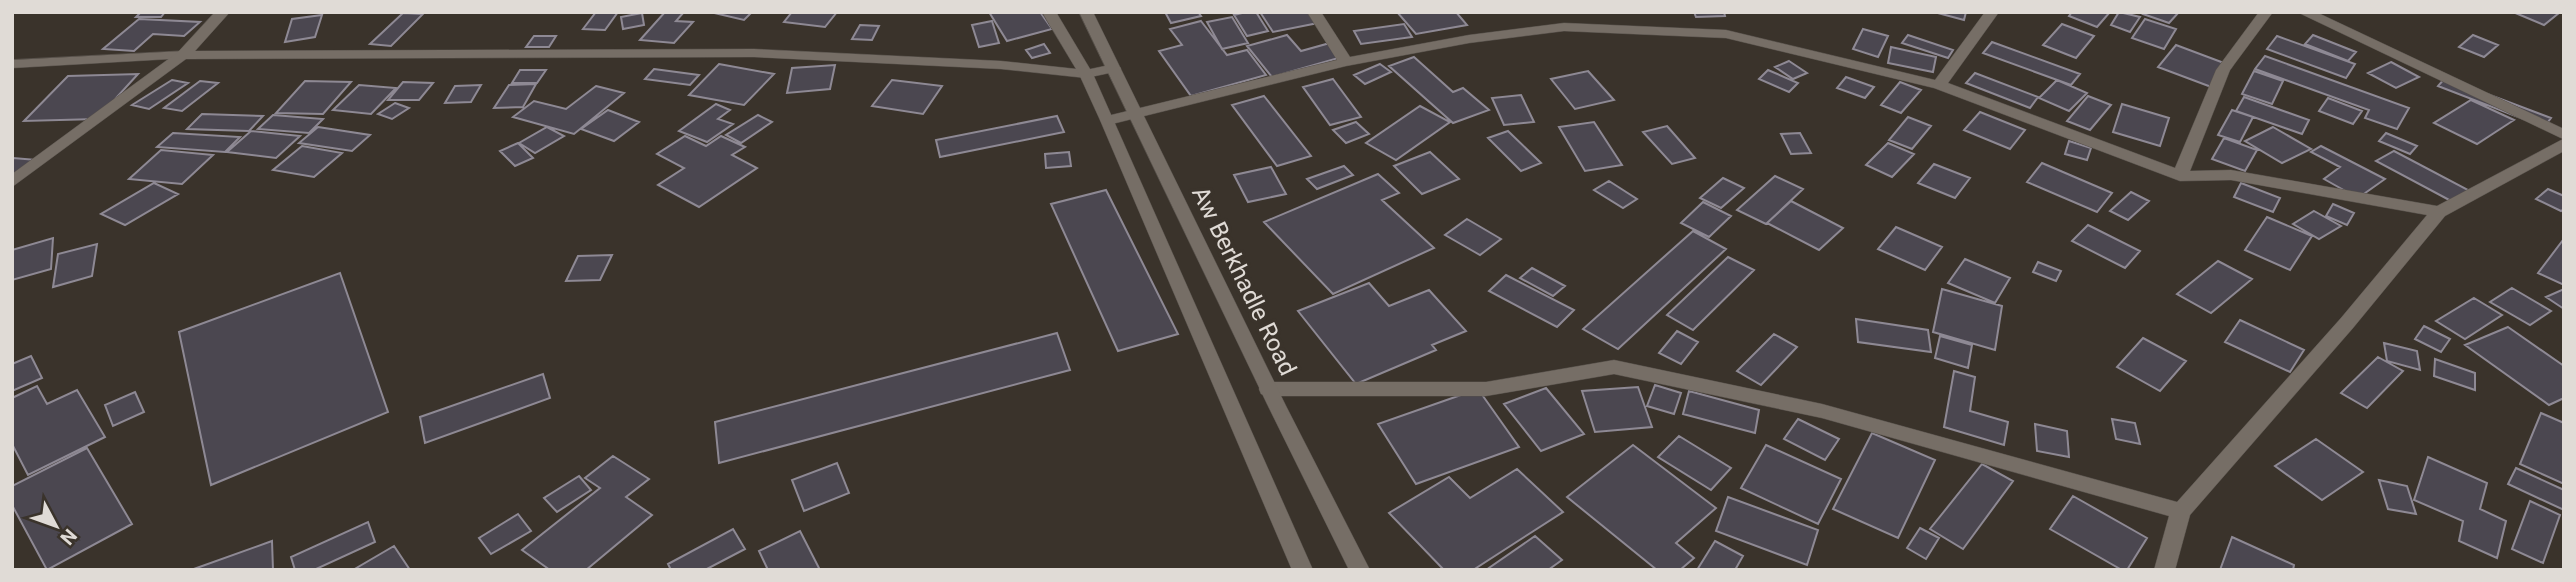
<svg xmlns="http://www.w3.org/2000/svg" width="2576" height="582" font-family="Roboto,sans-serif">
<rect width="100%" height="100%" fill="#3a332b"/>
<!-- building -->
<path fill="#4b4750" stroke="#8e8994" stroke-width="2" d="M141,12H165L161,17H136Z
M596,12H618L605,30L583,29Z
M665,12H684L676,21L693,22L674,43L640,40Z
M710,12H752L744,20Z
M792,12H837L825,27L784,22Z
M989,12H1040L1052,29L1007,41Z
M1165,12H1198L1201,16L1171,23Z
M1246,12H1256L1268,31L1247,36L1234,15Z
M1260,12H1310L1318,23L1273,32Z
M1397,12H1456L1467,25L1416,34Z
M1694,12H1724L1725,16L1696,17Z
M1934,12H1966L1964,20Z
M2072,12H2110L2097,27L2069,16Z
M2119,12L2140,17L2130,32L2111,25Z
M2145,12H2179L2169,23L2143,14Z
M2513,12H2557L2559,13L2544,25Z
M403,13L423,14L391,46L370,44Z
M642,13L644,25L623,29L621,17Z
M322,15L315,37L285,42L292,19Z
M1232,17L1248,43L1222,49L1207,22Z
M139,19L200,22L184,36L153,34L134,51L103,49Z
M2145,19L2176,29L2164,49L2132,38Z
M992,21L999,43L979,47L972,25Z
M1201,21L1227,55L1247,50L1266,75L1191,96L1159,51L1182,45L1170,29Z
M1404,24L1412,37L1361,44L1354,31Z
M2062,24L2094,36L2076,58L2043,45Z
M860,25L879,26L872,40L852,39Z
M1863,29L1888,36L1878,57L1853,49Z
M1287,35L1301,51L1330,43L1342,57L1272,77L1247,46Z
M1908,35L1953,50L1948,58L1902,43Z
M2313,35L2356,52L2348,61L2305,44Z
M2473,35L2498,45L2484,57L2459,47Z
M534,36H556L549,47H526Z
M2277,36L2355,64L2346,78L2267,49Z
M1992,42L2080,74L2071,85L1983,53Z
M1044,44L1050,53L1032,58L1026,50Z
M2176,45L2232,66L2214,88L2158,67Z
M1891,47L1936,57L1933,72L1888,63Z
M2265,56L2409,108L2397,129L2365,118L2369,110L2255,69Z
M1414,57L1453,92L1463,88L1489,110L1453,123L1389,66Z
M1789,61L1807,73L1793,79L1775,67Z
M2391,62L2419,77L2396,88L2368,73Z
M719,64L774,74L744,105L689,95Z
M1380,64L1391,72L1365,84L1354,75Z
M835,65L830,89L787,93L792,68Z
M654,69L699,75L690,85L645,79Z
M520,70H546L537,83H512Z
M1768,70L1798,83L1789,92L1759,79Z
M1588,71L1614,100L1575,109L1551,79Z
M2254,71L2283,81L2272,104L2242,94Z
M1975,73L2038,97L2030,108L1966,83Z
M138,74L97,119L24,121L68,76Z
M1846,77L1874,87L1865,98L1837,88Z
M2445,78L2551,118L2544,127L2438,86Z
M1333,79L1361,117L1330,125L1303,87Z
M172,80L188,83L149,109L132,105Z
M892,80L942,86L923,114L872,106Z
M2057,80L2087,93L2069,111L2039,98Z
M200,81L218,83L182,111L164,108Z
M305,81L351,82L323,114L276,113Z
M403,82L433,83L419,100H388Z
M1900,82L1921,90L1901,113L1881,105Z
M536,84L523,107L494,108L509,85Z
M359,85L396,88L371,114L333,110Z
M481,85L471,102L445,103L455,86Z
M596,86L624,93L574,134L513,117L534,101L566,109Z
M1521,95L1534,122L1504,125L1492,98Z
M1264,96L1311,156L1277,166L1232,105Z
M2088,96L2111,105L2090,130L2067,121Z
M2244,97L2309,120L2302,134L2236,111Z
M2328,98L2362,111L2353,124L2319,111Z
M2471,100L2514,120L2477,144L2434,123Z
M395,103L409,108L392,119L378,114Z
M716,104L730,110L718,119L733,124L707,142L679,131Z
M2122,104L2169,118L2160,146L2113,132Z
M1420,106L1450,122L1396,160L1366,143Z
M608,110L639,122L614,141L581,129Z
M2232,110L2253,117L2240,142L2218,135Z
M1980,112L2025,130L2010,149L1964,130Z
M202,114L263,116L249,131L187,129Z
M273,115L323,119L309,133L258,129Z
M758,115L772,122L741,143L726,135Z
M1057,116L1064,132L940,157L936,140Z
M1908,117L1931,126L1912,149L1889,140Z
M1356,122L1369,134L1346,143L1333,130Z
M1594,122L1622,165L1585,171L1559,127Z
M1667,126L1695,158L1672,164L1643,132Z
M318,127L370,135L352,151L299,143Z
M547,127L564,136L535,153L519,143Z
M2273,127L2311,149L2282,163L2245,141Z
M251,131L300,136L276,158L227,152Z
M1508,131L1541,163L1521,171L1488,138Z
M173,133L240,137L225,152L157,147Z
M1800,133L1811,153L1791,154L1781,134Z
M2386,133L2417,146L2410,154L2379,141Z
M685,136L706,146L721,136L745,147L732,155L757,168L699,207L658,185L684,168L657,154Z
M2224,138L2257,150L2245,171L2212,159Z
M2069,141L2091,148L2087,160L2065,154Z
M518,143L533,158L515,166L500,151Z
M1888,143L1914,154L1892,177L1866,165Z
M302,146L342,153L314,177L273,170Z
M2321,146L2385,179L2358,198L2324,179L2340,167L2311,152Z
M161,150L213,155L182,184L129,179Z
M2394,151L2470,191L2453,202L2376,161Z
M1069,152L1071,166L1046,168L1045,154Z
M1430,152L1459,179L1422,194L1394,166Z
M13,158L37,160L12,180Z
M2042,163L2112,193L2097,212L2027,182Z
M1934,164L1970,178L1955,198L1918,183Z
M1344,166L1353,175L1317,189L1307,179Z
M1271,167L1286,194L1248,202L1234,175Z
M1378,174L1399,193L1382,200L1434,248L1333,294L1264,222Z
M1775,176L1803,189L1766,224L1737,210Z
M1723,178L1744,188L1721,208L1700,198Z
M1609,181L1637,199L1623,208L1594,190Z
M154,183L178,194L125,225L101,214Z
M2241,183L2280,198L2273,212L2234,197Z
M2548,189L2564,196V209L2561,211L2536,199Z
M1106,190L1178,334L1118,351L1051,204Z
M2131,192L2149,201L2128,220L2110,211Z
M1791,201L1843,228L1819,250L1767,223Z
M1703,202L1731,216L1709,237L1681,223Z
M2333,204L2354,213L2347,225L2326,216Z
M2314,211L2341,226L2319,239L2293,224Z
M2267,217L2312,236L2290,270L2245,250Z
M1467,219L1501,239L1480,255L1445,235Z
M2088,225L2140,251L2125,268L2072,241Z
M1896,227L1942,247L1925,270L1878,249Z
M1693,231L1726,249L1618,349L1583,329Z
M53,238L51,269L12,280V250Z
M2563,240L2564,241V285L2538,273Z
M97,244L92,276L53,287L58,254Z
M612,255L600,280L566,281L578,256Z
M1728,257L1754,270L1693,330L1667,315Z
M1965,259L2010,278L1995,303L1948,283Z
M2218,261L2252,279L2211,313L2177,294Z
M2038,262L2061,271L2056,281L2033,272Z
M1532,268L1565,286L1553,296L1520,278Z
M340,273L388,412L211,485L179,332Z
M1506,275L1574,310L1557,327L1489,291Z
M1369,283L1389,306L1429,290L1466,331L1432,345L1436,350L1356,384L1298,311Z
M2512,288L2551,311L2530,325L2490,302Z
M1942,289L2002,306L1995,350L1933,332Z
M2564,289V309L2546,297Z
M2474,298L2502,315L2465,339L2436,321Z
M1856,319L1928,330L1931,352L1858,342Z
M2240,320L2304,350L2290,372L2225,342Z
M2424,326L2450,339L2441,352L2415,339Z
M2508,327L2564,366V398L2549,405L2465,345Z
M1677,331L1698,342L1681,364L1659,353Z
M1057,333L1070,370L719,463L715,422Z
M1774,334L1797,347L1761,385L1737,371Z
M1940,336L1972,345L1968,368L1935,358Z
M2143,338L2186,361L2160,391L2117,367Z
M2384,343L2417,351L2420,370L2387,361Z
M31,356L42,378L12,391V364Z
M2378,357L2403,371L2367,408L2341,393Z
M2435,359L2475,373V390L2434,376Z
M1954,371L1975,377L1970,411L2008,422L2004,445L1944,427Z
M543,374L550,398L425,443L420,417Z
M1655,385L1681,393L1674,414L1647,406Z
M37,386L47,404L77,390L105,437L28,475L12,444V398Z
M1638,387L1652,427L1595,432L1582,391Z
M1546,388L1584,434L1541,451L1504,404Z
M1478,389L1519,447L1416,484L1378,424Z
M1689,391L1759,410L1755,433L1683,414Z
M135,392L144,412L113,426L105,405Z
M2541,413L2564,423V484L2520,464Z
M1798,419L1839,439L1825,460L1784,439Z
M2112,419L2135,423L2140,444L2116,439Z
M2035,424L2067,431L2069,457L2037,451Z
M1872,433L1935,460L1898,538L1833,509Z
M1679,436L1731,468L1711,490L1658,457Z
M2316,439L2363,472L2322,500L2275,466Z
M1633,445L1716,508L1676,543L1694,558L1680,570H1657L1567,497Z
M1766,445L1841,479L1818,524L1741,488Z
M87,448L132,524L47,570L12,505V486Z
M613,456L649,479L626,497L652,515L586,570H550L522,550L600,488L585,478Z
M2428,457L2487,483L2480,509L2506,521L2497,558L2459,541L2463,521L2414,500Z
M837,463L849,493L804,511L792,480Z
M1982,464L2013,481L1963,549L1930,529Z
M2516,468L2564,490V510L2508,484Z
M1517,469L1563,512L1473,570H1444L1389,513L1449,477L1470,498Z
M579,476L591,490L557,512L544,498Z
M2379,480L2407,486L2416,514L2388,509Z
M2073,496L2147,538L2127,570H2122L2050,529Z
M1728,497L1818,530L1807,565L1716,531Z
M2530,501L2560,515L2543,563L2512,549Z
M518,514L531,531L491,554L479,538Z
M368,522L375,542L314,570H295L291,557Z
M1920,528L1939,538L1926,559L1907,548Z
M733,529L745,549L705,570H671L668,564Z
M800,531L820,570H768L759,551Z
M1535,536L1562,560L1548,570H1486Z
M2232,537L2294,565L2293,570H2220Z
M272,541L273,570H191Z
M1715,541L1743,556L1735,570H1697Z
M394,546L410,570H353Z"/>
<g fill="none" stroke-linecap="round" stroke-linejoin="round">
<defs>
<path id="lane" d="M183,51L190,55L188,58L12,68V60Z"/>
<path id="street" d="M215,12H230L195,51L754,49L1001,61L1086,70L1114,64L1121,68L1119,71L1086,78L1001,69L754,57L186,59L12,187V174L178,52Z
M1307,12H1321L1350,57L1469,35L1564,23L1726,30L1935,80L1985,12H1999L1948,83L2175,168L2216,70L2259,12H2273L2230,70L2190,171L2231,170L2437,206L2563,139L2297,12H2316L2564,129V151L2445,216L2353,328L2190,515L2175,570H2154L2169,516L1822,418L1614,374L1486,396H1268L1261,394L1259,389L1261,384L1268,382H1486L1614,360L1822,404L2177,502L2341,318L2427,215L2231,180L2180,181L1934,88L1726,38L1564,31L1469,43L1346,66L1108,125L1100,120L1103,117L1337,60Z"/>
<path id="secondary" d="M1042,12H1056L1093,74L1313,570H1292L1100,120L1079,74Z
M1079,12H1093L1286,406L1370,570H1349L1268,406Z"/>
</defs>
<!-- lane casing -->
<use href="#lane" stroke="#56504a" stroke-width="1"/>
<!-- street casing -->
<use href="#street" stroke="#56504a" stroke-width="1"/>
<!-- secondary casing -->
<use href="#secondary" stroke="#56504a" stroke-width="1"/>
<!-- lane -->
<use href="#lane" fill="#766e66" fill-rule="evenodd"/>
<!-- street -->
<use href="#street" fill="#766e66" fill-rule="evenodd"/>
<!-- secondary -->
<use href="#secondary" fill="#766e66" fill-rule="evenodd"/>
</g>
<g text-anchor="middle" stroke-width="7" stroke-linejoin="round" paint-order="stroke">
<!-- street labels -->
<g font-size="24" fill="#e0dbd6" stroke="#3a332b">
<text transform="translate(1244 281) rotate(64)" y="8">Aw Berkhadle Road</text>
</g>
</g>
<!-- border -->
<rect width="2576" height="582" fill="none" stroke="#e0dbd6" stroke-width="28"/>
<!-- north arrow -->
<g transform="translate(56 526) rotate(131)" stroke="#3a332b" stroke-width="5" paint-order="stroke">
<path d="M0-5L12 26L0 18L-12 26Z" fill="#e0dbd6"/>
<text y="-10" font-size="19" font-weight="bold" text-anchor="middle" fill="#e0dbd6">N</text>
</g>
</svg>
